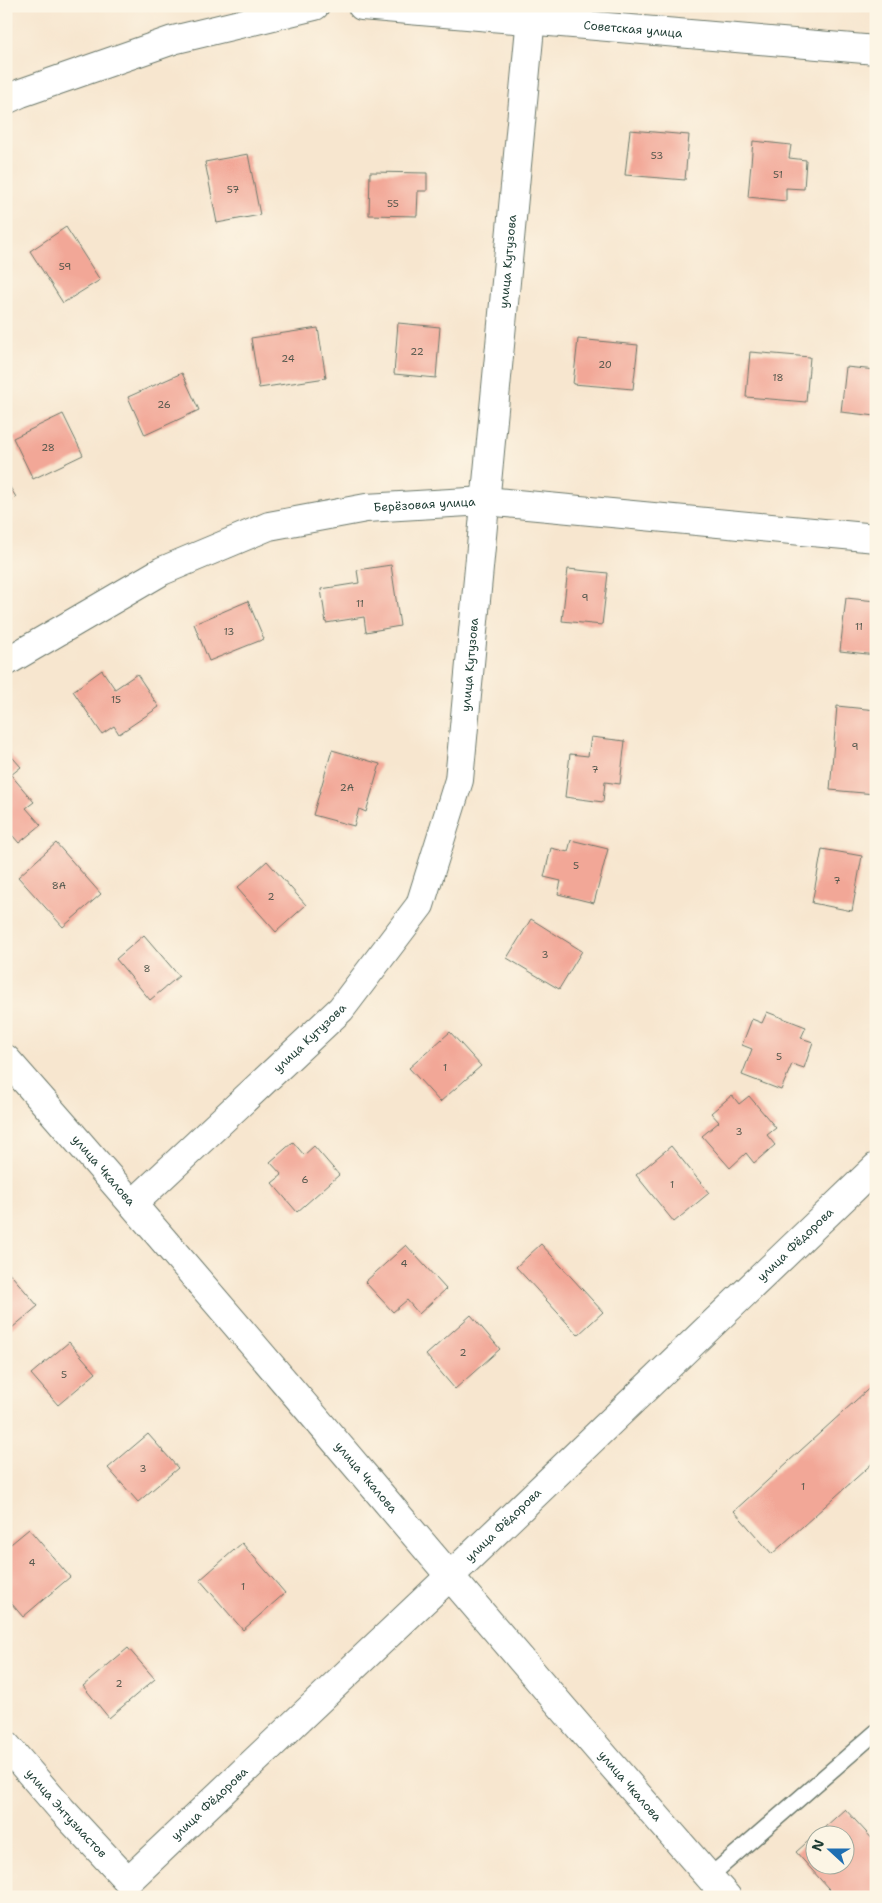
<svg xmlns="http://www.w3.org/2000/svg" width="882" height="1903" font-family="'Shantell Sans',sans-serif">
<rect width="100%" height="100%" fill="#fcf5e5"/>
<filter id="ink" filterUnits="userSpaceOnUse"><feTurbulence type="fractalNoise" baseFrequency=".02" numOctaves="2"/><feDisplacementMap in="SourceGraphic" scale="10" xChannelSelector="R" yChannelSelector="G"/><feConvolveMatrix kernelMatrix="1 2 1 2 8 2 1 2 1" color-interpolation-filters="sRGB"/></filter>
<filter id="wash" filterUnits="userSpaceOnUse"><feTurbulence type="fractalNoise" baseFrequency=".0096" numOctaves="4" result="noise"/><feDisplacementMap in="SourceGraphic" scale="20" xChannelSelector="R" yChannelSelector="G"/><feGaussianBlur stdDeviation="1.12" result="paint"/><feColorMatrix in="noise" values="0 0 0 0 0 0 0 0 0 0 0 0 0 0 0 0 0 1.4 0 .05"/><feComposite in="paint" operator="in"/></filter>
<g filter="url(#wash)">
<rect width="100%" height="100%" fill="#f7e6cf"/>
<g id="blocks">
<!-- building -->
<path fill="#f2a797" d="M630,130L689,135L685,180L625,175Z
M753,141L791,145L789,158L806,160L804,189L786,188V201L748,197Z
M248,154L260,215L217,223L205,162Z
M370,172L427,173V191H418L417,216L369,215Z
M66,227L100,280L63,303L30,251Z
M398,323L440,327L436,378L394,374Z
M318,328L326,378L259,388L251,338Z
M578,339L638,345L633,389L573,384Z
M750,352L810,357L806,402L746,397Z
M846,367L876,370V416L841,412Z
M182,373L199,410L145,435L128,397Z
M63,414L83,455L33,479L13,438Z
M6,481L16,497L6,504Z
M391,565L400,626L366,632L364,617L326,623L321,589L359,583L357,570Z
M568,569L608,573L602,625L562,621Z
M846,598L876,601V655L840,651Z
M248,601L264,639L209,661L194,624Z
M102,670L115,689L137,674L159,707L119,734L114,726L102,734L73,691Z
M837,706L876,710L875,794L830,790Z
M591,737L625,741L620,784L605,782L603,802L565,797L570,754L588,756Z
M6,750L21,767L11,775L34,802L26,808L41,825L19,843L6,828Z
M332,750L380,764L366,812L359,809L354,826L313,815Z
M571,840L608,849L594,903L558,894L561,881L544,877L551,848L568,852Z
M56,843L101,894L63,927L18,877Z
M822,849L862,856L852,911L812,903Z
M267,861L306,905L276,932L237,888Z
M531,919L582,951L559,989L507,958Z
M144,935L179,976L150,1000L116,959Z
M767,1012L806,1027L801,1038L813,1042L804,1068L792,1064L781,1090L742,1075L752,1049L742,1045L752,1019L762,1023Z
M450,1032L481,1066L440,1102L409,1068Z
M732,1095L739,1104L749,1096L776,1128L767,1135L775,1145L754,1163L746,1153L730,1168L702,1136L719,1122L711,1113Z
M293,1142L304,1155L314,1146L339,1175L297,1212L272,1183L282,1175L270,1162Z
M671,1146L709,1193L674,1222L636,1175Z
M541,1244L603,1312L578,1335L516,1267Z
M406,1245L446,1289L419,1314L407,1300L393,1312L365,1282Z
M6,1269L38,1306L6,1333Z
M471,1315L500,1349L455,1389L426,1355Z
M69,1342L96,1373L58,1405L31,1374Z
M876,1382V1460L772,1554L734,1511Z
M148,1434L178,1468L138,1502L108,1468Z
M29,1529L70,1577L23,1617L6,1597V1548Z
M242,1543L285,1593L243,1630L200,1580Z
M128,1648L155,1679L109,1718L83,1686Z
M845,1809L876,1843V1897H836L796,1852L814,1836V1866H844V1836H815Z"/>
</g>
</g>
<g filter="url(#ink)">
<use href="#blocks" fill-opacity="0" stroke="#6b786a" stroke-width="1"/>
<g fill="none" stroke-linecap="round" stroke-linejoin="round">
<defs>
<path id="service" d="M709,1877L876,1732"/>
<g id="minor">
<path id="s1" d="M362,6L876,50"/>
<path d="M6,100L21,93L173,40L315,6"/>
<path id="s2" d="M6,662L162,571L269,526L366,508L485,501L876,538"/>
<path id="s3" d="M6,1059C250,1335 483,1621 727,1897"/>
<path id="s4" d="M134,1203L341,1009L420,905L459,780L532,6"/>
<path id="s5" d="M6,1745L62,1810L128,1881L450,1576L876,1167"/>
</g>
</defs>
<!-- service casing -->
<use href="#service" stroke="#6b786a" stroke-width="18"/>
<!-- minor casing -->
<use href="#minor" stroke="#6b786a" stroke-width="30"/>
<!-- service -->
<use href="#service" stroke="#fff" stroke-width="15"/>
<!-- minor -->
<use href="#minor" stroke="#fff" stroke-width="28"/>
</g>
</g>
<g text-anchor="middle" stroke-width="4" stroke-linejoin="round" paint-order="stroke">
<!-- number labels -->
<g font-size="10" fill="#54584d">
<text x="657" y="159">53</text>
<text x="778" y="178">51</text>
<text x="233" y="193">57</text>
<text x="393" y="207">55</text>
<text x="65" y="270">59</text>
<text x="417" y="355">22</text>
<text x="288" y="362">24</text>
<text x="605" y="368">20</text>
<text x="778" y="381">18</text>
<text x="164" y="408">26</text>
<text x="48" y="451">28</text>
<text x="585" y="601">9</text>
<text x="360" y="607">11</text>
<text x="859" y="630">11</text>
<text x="229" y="635">13</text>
<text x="116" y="703">15</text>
<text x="855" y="750">9</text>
<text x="595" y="773">7</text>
<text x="347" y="791">2А</text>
<text x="576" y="869">5</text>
<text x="837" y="884">7</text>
<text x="59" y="889">8А</text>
<text x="271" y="900">2</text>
<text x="545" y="958">3</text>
<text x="147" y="972">8</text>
<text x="779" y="1060">5</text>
<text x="445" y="1071">1</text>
<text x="739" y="1135">3</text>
<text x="305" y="1183">6</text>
<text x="672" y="1188">1</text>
<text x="404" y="1267">4</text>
<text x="463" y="1356">2</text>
<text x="64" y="1378">5</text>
<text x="143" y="1472">3</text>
<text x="803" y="1490">1</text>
<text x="32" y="1566">4</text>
<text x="243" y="1590">1</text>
<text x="119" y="1687">2</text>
</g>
<!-- street labels -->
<g font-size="12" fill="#1f3d34" stroke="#fcf5e5">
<text dy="4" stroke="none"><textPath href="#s1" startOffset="272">Советская улица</textPath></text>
<text dy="4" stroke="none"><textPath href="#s4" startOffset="1066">улица Кутузова</textPath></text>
<text dy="4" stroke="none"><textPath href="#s2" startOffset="454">Берёзовая улица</textPath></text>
<text dy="4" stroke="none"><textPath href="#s4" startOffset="661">улица Кутузова</textPath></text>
<text dy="4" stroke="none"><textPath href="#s4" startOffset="241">улица Кутузова</textPath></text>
<text dy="4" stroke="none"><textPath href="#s3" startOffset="148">улица Чкалова</textPath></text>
<text dy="4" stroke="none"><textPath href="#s5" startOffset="1105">улица Фёдорова</textPath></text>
<text dy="4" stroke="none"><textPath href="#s3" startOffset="552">улица Чкалова</textPath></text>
<text dy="4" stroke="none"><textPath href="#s5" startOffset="700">улица Фёдорова</textPath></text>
<text dy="4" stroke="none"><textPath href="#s3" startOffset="958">улица Чкалова</textPath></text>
<text dy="4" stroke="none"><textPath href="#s5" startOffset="295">улица Фёдорова</textPath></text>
<text dy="4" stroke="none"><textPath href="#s5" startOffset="91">улица Энтузиастов</textPath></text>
</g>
</g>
<!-- margin -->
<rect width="882" height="1903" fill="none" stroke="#fcf5e5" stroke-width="25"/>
<!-- north arrow -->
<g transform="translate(830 1850) rotate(291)"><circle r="24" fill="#fcf5e5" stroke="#a4ab9e"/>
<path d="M0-4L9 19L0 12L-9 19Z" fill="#1f6fb2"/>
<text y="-8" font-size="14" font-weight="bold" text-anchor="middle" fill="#1f3d34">N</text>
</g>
</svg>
